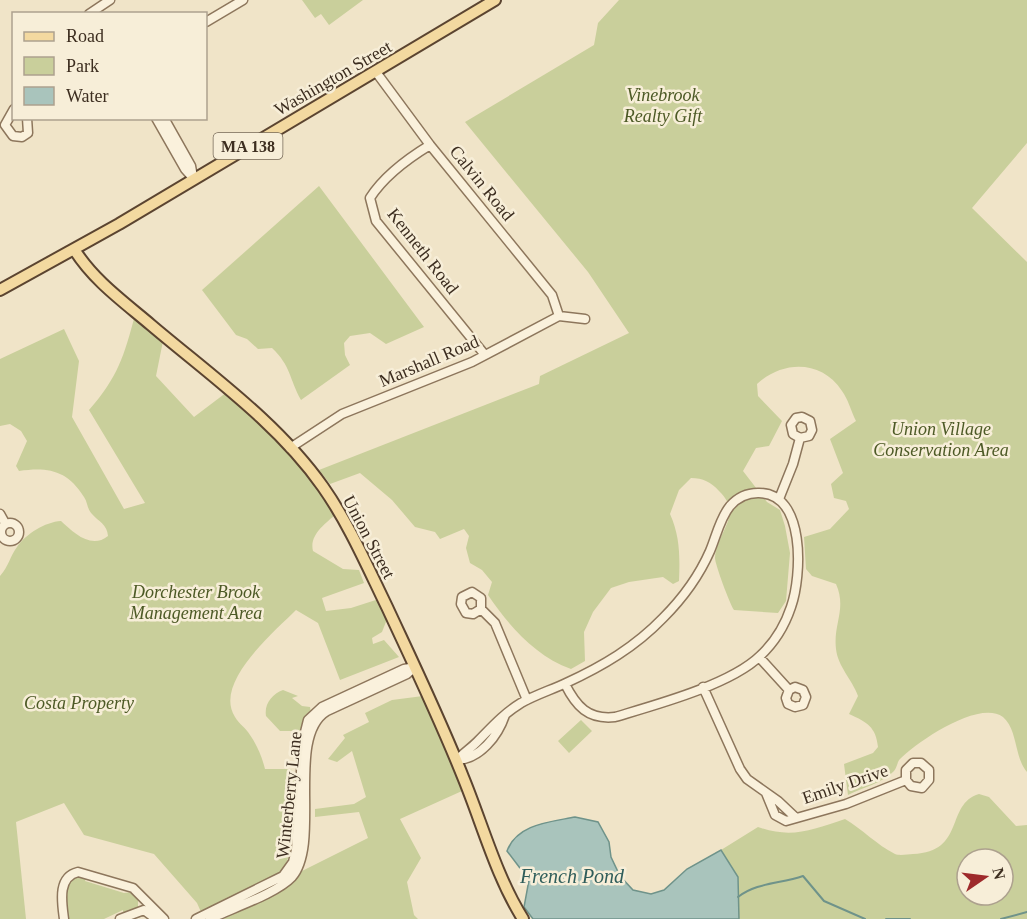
<svg xmlns="http://www.w3.org/2000/svg" width="1027" height="919" font-family="Georgia,serif">
<rect width="100%" height="100%" fill="#f0e4c8"/>
<!-- green -->
<path fill="#c9cf9b" fill-rule="evenodd" d="M302,0H363L329,25L321,14L315,18Z
M619,0H1027V143L972,208L1027,262V772C1014,757 1018,730 1003,717C979,699 917,742 900,759C897,762 897,768 894,771C883,783 861,788 848,795L844,764L873,753L878,747C876,727 867,722 849,714L858,696C852,679 838,667 836,649C833,624 847,609 836,584L812,576L806,569L804,537L830,529L849,509L846,501L834,498L831,484L843,473L830,439L856,421C851,411 848,399 842,391C821,359 782,361 757,384L758,396L782,421L769,446L756,448L743,471L767,502L780,510L785,526L790,553L786,601L778,613L734,610C729,602 715,564 715,558C717,531 744,515 719,491C711,482 703,478 691,478L679,490L670,514C680,536 680,557 679,581L673,584L663,577L629,582L611,588L593,612L584,632L585,661L571,669C535,656 509,626 488,595L492,582L482,570L470,563L466,548L469,536L464,529L440,539L435,532L415,527L392,500L360,473L330,484L319,470L539,384L540,376L629,333L588,272L465,122L594,45L598,23Z
M319,186L424,327L386,344L370,333L350,336L344,343L345,355L350,365L301,400C289,378 291,366 272,348L258,349L247,339L236,335L202,290Z
M135,315L163,341L156,376L194,417L227,392L272,427L328,497L336,514C325,524 309,535 313,551L343,569L359,570L364,583L322,598L326,611L351,608L382,598L389,614L382,632L372,638L373,644L384,640L399,657L340,680L318,623L296,610C274,632 213,683 235,717C239,724 246,728 250,735C257,745 262,757 265,769H291L297,779L291,852L281,874L201,912L197,903L154,854L84,835L64,803L16,822L26,919H0V576C9,566 10,556 17,547C26,534 45,522 61,521C73,532 91,550 108,536C107,524 99,522 92,514C87,509 88,503 84,497C67,470 48,467 19,471L16,466L27,441L21,431L10,424L0,426V359L64,329L79,361L72,417L124,509L145,503L89,410C118,377 124,356 135,315Z
M283,690L298,696L292,698L302,706L310,707L311,713L298,736H294L296,731H280L266,716C264,704 272,694 283,690Z
M423,696L462,791L400,819L421,858L407,882L414,915L418,919H223L285,888L300,872L368,838L359,812L315,817V809L354,804L366,797L352,751L337,762L328,759L345,738L343,735L369,722L365,713L392,700Z
M581,720L592,731L569,753L558,741Z
M979,794L989,797L1016,826L1027,825V919H739L738,877L721,850L758,827C791,839 812,830 845,819C862,829 877,845 895,854C900,856 908,854 913,854C966,852 945,804 979,794ZM967,859H1003V895H967Z
M76,875L87,877L85,881L124,893L133,892L138,899V907L123,914V910L104,919H66L65,886Z"/>
<!-- water -->
<path fill="#a9c4bc" stroke="#6f938a" stroke-width="1.5" d="M575,817L598,822L609,842L611,857L620,876L633,890L651,894L664,890L687,869L721,850L738,877L739,919H533L524,907L529,880L507,851C517,824 550,822 575,817Z"/>
<g fill="none" stroke-linecap="round" stroke-linejoin="round">
<!-- stream -->
<path stroke="#6f938a" stroke-width="2" d="M738,897C757,882 781,884 803,876L824,901L865,919
M886,919H910
M1001,919L1027,912"/>
<defs>
<path id="minor" d="M89,14L110,0
M206,22L243,0
M376,72L430,145L552,295L559,316
M14,109L5,125L13,136L22,137L28,133L27,118
M156,118L185,169L193,178
M164,118L191,166L193,177
M430,145C407,159 384,176 370,198L376,221L485,355
M290,448L342,414L472,362L559,316L585,319
M779,499L793,464L800,438L809,436L812,430L810,421L802,417L796,418L791,425L793,434L800,438
M0,514L5,523
M1 532a9 9 0 1 1 18 0a9 9 0 1 1-18 0Z
M481,609L473,614L466,613L461,604L462,597L472,592L481,598V609L495,623L527,700
M759,657L789,690L795,687L803,690L806,697L803,705L795,707L788,704L786,698L789,690
M703,687L740,769L747,779L778,801L796,818
M457,760C463,753 470,749 477,742C491,728 503,714 521,703C535,695 551,690 566,683C603,666 635,647 663,618C682,599 699,576 710,551C716,537 720,518 730,506C737,498 747,493 758,493C806,492 802,576 791,607C785,625 774,643 760,656C730,685 655,705 615,717C588,720 576,706 565,684
M457,760C480,759 498,736 505,715
M766,793L775,815L786,821L846,804L906,780V770L913,763H921L929,770V780L922,788L911,786L906,780
M64,919C62,903 57,877 78,872L133,888L164,919
M120,919L144,910L156,919
M196,919L283,876L293,862L296,850L303,740L308,720L322,707L404,669L415,667L407,674L327,711C285,736 322,842 292,877C276,894 232,908 210,919"/>
<path id="major" d="M74,249C93,280 124,302 151,325C210,375 278,423 323,487C349,524 367,566 387,607C413,663 440,719 463,777C482,823 496,876 523,919
M0,290L119,224L495,0"/>
</defs>
<!-- minor casing -->
<use href="#minor" stroke="#8d765c" stroke-width="11"/>
<!-- major casing -->
<use href="#major" stroke="#5b4430" stroke-width="14"/>
<!-- minor -->
<use href="#minor" stroke="#faf1dc" stroke-width="8"/>
<!-- major -->
<use href="#major" stroke="#f3d9a0" stroke-width="10"/>
</g>
<g text-anchor="middle" stroke-width="5" stroke-linejoin="round" paint-order="stroke">
<!-- shield labels -->
<rect fill="#f7eed8" stroke="#756857" stroke-width="1.5" x="213.5" y="133" width="69" height="26" rx="4.5"/>
<g font-size="16" font-weight="bold" fill="#3d2e20">
<text x="248" y="152">MA 138</text>
</g>
<!-- street labels -->
<g font-size="18" fill="#3d2e20" stroke="#f7eed8">
<text transform="translate(333 78) rotate(-30)" y="6">Washington Street</text>
<text transform="translate(482 183) rotate(51)" y="6">Calvin Road</text>
<text transform="translate(423 251) rotate(52)" y="6">Kenneth Road</text>
<text transform="translate(429 361) rotate(-23)" y="6">Marshall Road</text>
<text transform="translate(369 537) rotate(62)" y="6">Union Street</text>
<text transform="translate(845 784) rotate(-19)" y="6">Emily Drive</text>
<text transform="translate(289 795) rotate(-84)" y="6">Winterberry Lane</text>
</g>
<!-- park labels -->
<g font-size="18" font-style="italic" fill="#4d5a26" stroke="#f7eed8">
<text x="663" y="101">Vinebrook<tspan x="663" dy="21">Realty Gift</tspan></text>
<text x="941" y="435">Union Village<tspan x="941" dy="21">Conservation Area</tspan></text>
<text x="196" y="598">Dorchester Brook<tspan x="196" dy="21">Management Area</tspan></text>
<text x="79" y="709">Costa Property</text>
</g>
<!-- water labels -->
<g font-size="20" font-style="italic" fill="#2f5d5a" stroke="#f7eed8">
<text x="572" y="883">French Pond</text>
</g>
</g>
<!-- legend -->
<rect x="12" y="12" width="195" height="108" fill="#f7eed8" stroke="#ada18e" stroke-width="1.5"/>
<rect x="24" y="32" width="30" height="9" fill="#f3d9a0" stroke="#ada18e" stroke-width="1.5"/>
<text x="66" y="42" font-size="18" fill="#3d2e20">Road</text>
<rect x="24" y="57" width="30" height="18" fill="#c9cf9b" stroke="#ada18e" stroke-width="1.5"/>
<text x="66" y="72" font-size="18" fill="#3d2e20">Park</text>
<rect x="24" y="87" width="30" height="18" fill="#a9c4bc" stroke="#ada18e" stroke-width="1.5"/>
<text x="66" y="102" font-size="18" fill="#3d2e20">Water</text>
<!-- north arrow -->
<g transform="translate(985 877) rotate(76)"><circle r="28" fill="#f7eed8" stroke="#ada18e" stroke-width="1.5"/>
<path d="M0-4.5L10 22L0 15L-10 22Z" fill="#9e2a2b"/>
<text y="-9" font-size="16" font-weight="bold" text-anchor="middle" fill="#3d2e20">N</text>
</g>
</svg>
